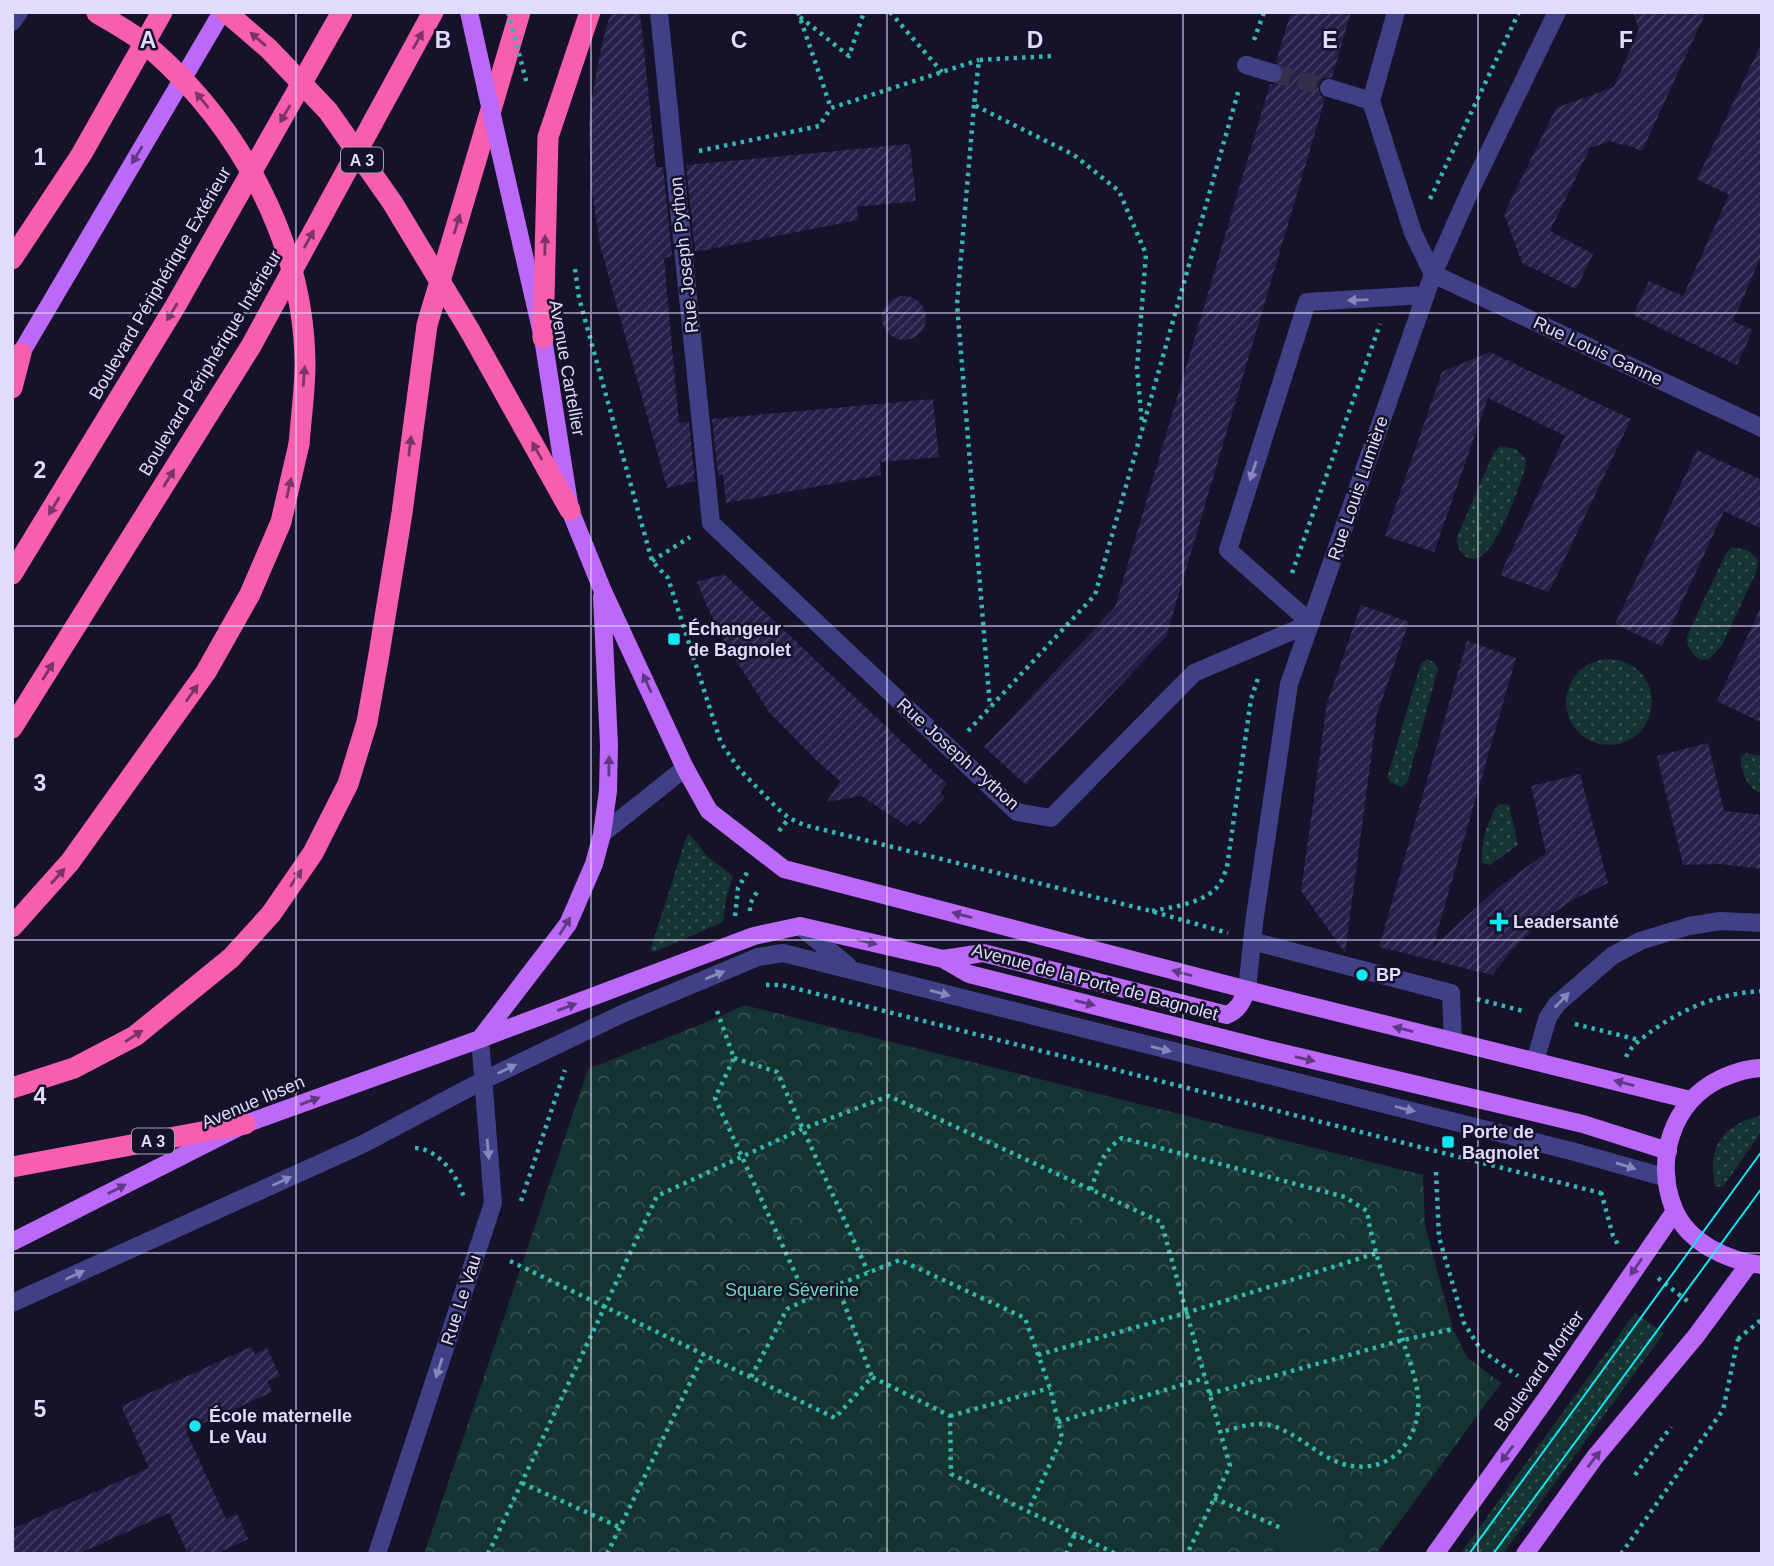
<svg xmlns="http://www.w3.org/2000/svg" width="1774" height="1566" font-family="Arial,sans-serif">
<defs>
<pattern id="grass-dots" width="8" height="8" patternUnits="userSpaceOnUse" patternTransform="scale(1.75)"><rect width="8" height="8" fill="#153331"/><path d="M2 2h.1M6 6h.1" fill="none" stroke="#375050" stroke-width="1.8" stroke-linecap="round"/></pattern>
<pattern id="park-crowns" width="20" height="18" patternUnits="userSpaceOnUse" patternTransform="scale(1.75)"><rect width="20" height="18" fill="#153331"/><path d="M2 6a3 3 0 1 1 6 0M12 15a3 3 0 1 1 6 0" fill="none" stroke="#375050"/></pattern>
<pattern id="building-hatch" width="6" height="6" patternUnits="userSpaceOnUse" patternTransform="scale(1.75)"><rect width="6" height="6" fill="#261f49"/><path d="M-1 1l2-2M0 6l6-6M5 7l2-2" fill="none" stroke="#453f64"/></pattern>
</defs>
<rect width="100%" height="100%" fill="#151229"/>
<!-- grass -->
<path fill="url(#grass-dots)" d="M1500,446L1516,449L1526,459L1525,470C1518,487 1491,576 1465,556C1459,551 1457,544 1457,537L1493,454Z
M1732,547L1748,550L1758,560L1757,570L1722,645L1709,659L1701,660C1691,654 1687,648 1687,636L1725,555Z
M1427,659L1434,662L1438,669L1408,780L1404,786L1400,787L1390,782L1387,777L1389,771L1421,663Z
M1566 702a43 43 0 1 1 86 0a43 43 0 1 1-86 0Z
M1746,753L1762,756V794C1748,789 1740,772 1741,757Z
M1499,804L1509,805L1518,845L1490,865L1482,863C1480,847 1488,816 1499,804Z
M687,835H690L707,856L733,876L726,899L723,922L654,952L650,951Z
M1762,1115V1131L1723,1187L1715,1186C1707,1145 1723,1125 1762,1115Z
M1635,1313L1664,1333L1503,1554H1460Z"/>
<!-- park -->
<path fill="url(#park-crowns)" d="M744,1005L1423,1175L1425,1225L1453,1329L1467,1357L1501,1383L1376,1554H424L588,1069L719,1017Z"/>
<!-- pitch -->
<path fill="#153331" d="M1296,1510L1335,1529L1339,1536L1330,1554H1271L1291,1512Z"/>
<!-- building -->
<path fill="url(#building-hatch)" d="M611,12H640L656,167H663L672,256L664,258L679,423L689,422L695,481L667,488L600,245L591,186L589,122L592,96L603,40Z
M1291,12H1351L1332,77L1322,79L1318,85L1320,95L1325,99L1166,637L1026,785L984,747L1115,607L1270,84H1276L1284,77V70L1276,62Z
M1633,12H1706L1642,151L1625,144L1622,145L1610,141L1590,148L1550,231L1593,254L1576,289L1522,263L1504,214L1556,108L1614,87L1639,29Z
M1762,42V254L1733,321L1753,330L1737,365L1633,315L1649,281L1683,296L1729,195L1697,179Z
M910,144L916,201L857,207L858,220L695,252L686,165Z
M882 318a22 22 0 1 1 44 0a22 22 0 1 1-44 0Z
M1490,352L1631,419L1549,592L1500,575L1565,436L1488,398L1434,552L1385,536L1442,372Z
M933,399L939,457L880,462L881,475L726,503L723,474L718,476L712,419Z
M1697,450L1762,480V529L1724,511L1662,646L1615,624Z
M724,574L947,784L940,792L945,797L920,824L913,820L907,826L861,796L827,802L840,781L819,763L769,712L726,645L706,604L697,582Z
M1361,605L1409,622L1377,714L1345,953L1301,891L1327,703Z
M1762,605V723L1717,701Z
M1467,641L1516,658L1433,947L1501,885L1546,853L1531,786L1580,774L1608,883L1576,898L1543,920L1512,950L1492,975L1379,947Z
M1708,743L1724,811L1762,815V869L1720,864L1683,865L1657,756Z
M251,1347L255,1354L267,1348L280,1376L267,1381L272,1392L186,1431L226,1519L237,1514L248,1539L216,1554H188L169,1513L78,1554H12V1529L149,1468L121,1406Z"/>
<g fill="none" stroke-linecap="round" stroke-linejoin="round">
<!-- minor-tunnel -->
<path stroke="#333049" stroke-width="18" stroke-dasharray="18 9" stroke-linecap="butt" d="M1273,73L1329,88"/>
<!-- path -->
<path stroke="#37b6a9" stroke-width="4.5" stroke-dasharray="3.5 5" stroke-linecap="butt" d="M798,12L831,108
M890,12L942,72
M800,17L849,56L864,12
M1254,40L1264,12
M1051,56L979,60L974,105L1074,155L1119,191L1146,254L1137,368L1142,423
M974,105L957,304L990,707
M699,151L819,126L831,108L979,60
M1430,199L1519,12
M575,269L579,298L652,561L668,578L721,743L739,769L776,807L789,818L804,825L1151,911L1228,933
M652,561L690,537
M1292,573L1380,324
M968,731L1095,595L1239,89
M779,831L789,818
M750,911V904L758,890
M1152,911C1173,907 1208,903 1220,883C1223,879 1225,872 1227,867L1251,699L1259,675
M735,916L738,888L748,871
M766,985H782L1601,1193
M1477,999L1523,1011
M717,1011L734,1058L715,1098L807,1299
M1575,1024L1639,1040
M1626,1057C1631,1045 1643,1038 1653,1030C1686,1007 1721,993 1762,991
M734,1058L777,1072L868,1272
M415,1148C439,1149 458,1176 464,1198
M1436,1172L1439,1237L1464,1323L1481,1350L1518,1376
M1091,1190C1098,1168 1102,1151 1122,1138L1345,1197L1367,1211C1374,1256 1391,1300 1404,1344C1409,1360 1416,1378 1418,1395C1422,1440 1390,1477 1343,1464C1314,1455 1293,1427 1262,1424C1249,1423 1234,1429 1221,1432
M1601,1192L1613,1236L1619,1246
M521,1201L565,1070
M510,1261L835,1418L872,1377L950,1416L951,1474L1116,1554
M1658,1278L1690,1303
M837,1285L872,1377
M1738,1339L1762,1319
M1038,1355L1186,1313L1377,1253
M751,1377L787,1309L837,1285L900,1260L1025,1318L1050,1388L1062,1438L1028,1511
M1209,1394L1403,1340L1453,1329
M950,1416L1050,1388
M1058,1422L1205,1378
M1635,1475L1671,1427
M522,1483L619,1527
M1214,1498L1283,1529
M488,1554L657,1196L802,1129L889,1096L1161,1222L1230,1466L1187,1554
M607,1554L704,1354
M1066,1554L1075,1534
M1621,1554L1723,1410L1738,1339"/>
<!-- minor -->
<path stroke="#404086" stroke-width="18" d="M659,12L711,523L1017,812L1051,818L1194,673L1311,623L1228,550L1307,302L1426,295
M1396,12L1371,101L1413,233L1433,274
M12,22L19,12
M1246,65L1273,73
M1329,88L1371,101
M1433,274L1762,428
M602,834L685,768
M800,926L848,966
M1252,941L1451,993L1453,1041
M1247,990L1254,923L1289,684L1433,274L1470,191L1557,12
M1535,1061L1548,1017L1557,1004L1612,956L1640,941L1689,926L1721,921L1762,923
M12,1303L363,1144L482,1081L624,1013L758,957L783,953L1575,1152L1667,1178
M377,1554L493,1203L480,1039"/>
<!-- major -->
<path stroke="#bc69f7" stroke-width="18" d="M500,151L543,338L570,510L602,589L685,768L709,811L784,869L1279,998L1690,1100
M12,363L21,353L222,12
M943,959L983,953L1227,1015C1239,1010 1242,1001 1247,990
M480,1039L568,924L594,864L602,834L608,791L609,745L602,597
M1762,1068C1747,1068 1734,1073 1720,1079C1672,1102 1654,1160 1674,1209C1688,1243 1728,1261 1762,1265
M12,1242L245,1124L480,1039L754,936L800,926L943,959L969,974L1266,1049L1583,1124L1668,1151
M1435,1554L1548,1396L1675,1211
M1525,1554L1595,1457L1696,1336L1749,1264"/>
<!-- highway -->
<path stroke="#f75eae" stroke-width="21" d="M12,259L81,155L162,12
M470,331L570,510
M543,338L548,137L590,12
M12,388L21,353
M12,574L176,305L342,12
M12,728L251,346L433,12
M12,927L70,862L206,672L250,594L281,522L299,444
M12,1088L74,1068L135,1036L231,958L271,914L313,853L348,784L367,722L378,660L402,513L427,325L520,12
M12,1167L245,1124"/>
<!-- tram -->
<path stroke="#13e7f3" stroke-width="2" d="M1469,1554L1762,1151
M1493,1554L1762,1188"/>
<!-- path-bridge -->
<path stroke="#37b6a9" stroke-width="4.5" stroke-dasharray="3.5 5" stroke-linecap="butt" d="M508,12L527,84"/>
<!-- major-bridge -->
<path stroke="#bc69f7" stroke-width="18" d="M469,12L500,151"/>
<!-- highway-bridge -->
<path stroke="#f75eae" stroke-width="21" d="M226,12L269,49L328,111L392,202L470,331
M97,13C115,24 135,34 150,48C240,126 304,243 305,364C305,390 301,418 299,444"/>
</g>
<!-- one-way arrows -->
<defs><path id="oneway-solid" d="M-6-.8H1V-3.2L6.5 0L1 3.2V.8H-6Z" transform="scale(1.75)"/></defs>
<g fill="#7b3465">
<use href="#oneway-solid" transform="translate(258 39) rotate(-139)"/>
<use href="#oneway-solid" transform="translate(418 40) rotate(-61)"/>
<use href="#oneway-solid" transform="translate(202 100) rotate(-129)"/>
<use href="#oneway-solid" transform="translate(285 114) rotate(120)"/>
<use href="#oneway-solid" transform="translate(457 224) rotate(-73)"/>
<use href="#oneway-solid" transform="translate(309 239) rotate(-61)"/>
<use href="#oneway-solid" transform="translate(545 245) rotate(-89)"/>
<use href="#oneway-solid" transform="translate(172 312) rotate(121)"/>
<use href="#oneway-solid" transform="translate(304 376) rotate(-86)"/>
<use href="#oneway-solid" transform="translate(410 446) rotate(-83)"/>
<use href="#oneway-solid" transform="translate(537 451) rotate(-119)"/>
<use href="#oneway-solid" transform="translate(169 478) rotate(-58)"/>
<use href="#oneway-solid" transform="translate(289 488) rotate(-77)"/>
<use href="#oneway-solid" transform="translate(54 506) rotate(121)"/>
<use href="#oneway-solid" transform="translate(48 671) rotate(-58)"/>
<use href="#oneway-solid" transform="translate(192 693) rotate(-55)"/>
<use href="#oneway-solid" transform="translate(58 876) rotate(-48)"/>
<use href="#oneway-solid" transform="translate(296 878) rotate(-56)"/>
<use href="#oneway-solid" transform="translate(134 1036) rotate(-33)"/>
</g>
<g fill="#603986">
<use href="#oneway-solid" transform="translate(137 155) rotate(121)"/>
<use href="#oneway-solid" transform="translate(647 683) rotate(-114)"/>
<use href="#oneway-solid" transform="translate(609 766) rotate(-89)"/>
<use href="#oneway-solid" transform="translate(962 915) rotate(-165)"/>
<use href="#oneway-solid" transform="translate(565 926) rotate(-58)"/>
<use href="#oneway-solid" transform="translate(867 942) rotate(13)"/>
<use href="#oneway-solid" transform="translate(1182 973) rotate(-165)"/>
<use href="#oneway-solid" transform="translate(1085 1003) rotate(14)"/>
<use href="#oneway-solid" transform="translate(567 1007) rotate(-20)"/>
<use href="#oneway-solid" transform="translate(1403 1029) rotate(-166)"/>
<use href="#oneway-solid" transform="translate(1305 1059) rotate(13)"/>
<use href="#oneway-solid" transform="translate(1624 1083) rotate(-165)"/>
<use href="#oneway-solid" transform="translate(310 1101) rotate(-20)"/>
<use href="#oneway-solid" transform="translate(117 1189) rotate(-27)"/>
<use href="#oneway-solid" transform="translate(1636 1267) rotate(125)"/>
<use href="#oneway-solid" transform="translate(1507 1454) rotate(126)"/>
<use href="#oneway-solid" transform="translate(1594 1459) rotate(-52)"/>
</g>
<g fill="#8886bc">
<use href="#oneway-solid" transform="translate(1358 300) rotate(178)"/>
<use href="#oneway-solid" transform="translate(1253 471) rotate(108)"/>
<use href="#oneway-solid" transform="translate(715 975) rotate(-22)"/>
<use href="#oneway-solid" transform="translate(940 993) rotate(15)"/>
<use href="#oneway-solid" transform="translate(1562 1000) rotate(-46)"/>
<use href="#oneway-solid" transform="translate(1161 1049) rotate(14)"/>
<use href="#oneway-solid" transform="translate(507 1069) rotate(-26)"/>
<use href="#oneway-solid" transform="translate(1405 1109) rotate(14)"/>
<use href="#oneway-solid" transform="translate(488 1149) rotate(85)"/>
<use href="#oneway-solid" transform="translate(1626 1166) rotate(17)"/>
<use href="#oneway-solid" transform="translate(282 1181) rotate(-25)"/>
<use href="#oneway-solid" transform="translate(75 1275) rotate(-24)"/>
<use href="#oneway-solid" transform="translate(439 1368) rotate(108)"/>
</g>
<!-- grid -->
<path fill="none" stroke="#dfdcfd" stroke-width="2" stroke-opacity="0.55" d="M296,12V1554M591,12V1554M887,12V1554M1183,12V1554M1478,12V1554M12,313H1762M12,626H1762M12,940H1762M12,1253H1762"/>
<!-- markers -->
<g fill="#13e7f3" stroke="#151229" stroke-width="2.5">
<rect x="667" y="632" width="14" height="14" rx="3.5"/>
<path d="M1495.5 911.5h7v7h7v7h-7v7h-7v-7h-7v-7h7z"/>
<circle cx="1362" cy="975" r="7"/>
<rect x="1441" y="1135" width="14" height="14" rx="3.5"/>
<circle cx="195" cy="1426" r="7"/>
</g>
<g text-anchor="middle" stroke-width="5" stroke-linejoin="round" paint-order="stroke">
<!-- shield labels -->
<g fill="#151229" stroke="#a29fbd" stroke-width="2">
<rect x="341" y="147.5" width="42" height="25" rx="5"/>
<rect x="132" y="1128.5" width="42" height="25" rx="5"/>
</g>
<g font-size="16" font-weight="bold" fill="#dfdcfd">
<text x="362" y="166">A 3</text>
<text x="153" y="1147">A 3</text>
</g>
<!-- street labels -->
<g font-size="18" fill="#dfdcfd" stroke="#151229">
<text transform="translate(684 255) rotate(-96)" y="6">Rue Joseph Python</text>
<text transform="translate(160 283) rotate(-60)" y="6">Boulevard Périphérique Extérieur</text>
<text transform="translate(1598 351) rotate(25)" y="6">Rue Louis Ganne</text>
<text transform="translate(210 363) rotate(-59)" y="6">Boulevard Périphérique Intérieur</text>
<text transform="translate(567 368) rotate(80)" y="6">Avenue Cartellier</text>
<text transform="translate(1358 488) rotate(-71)" y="6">Rue Louis Lumière</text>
<text transform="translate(958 754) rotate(42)" y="6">Rue Joseph Python</text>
<text transform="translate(1095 982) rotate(15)" y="6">Avenue de la Porte de Bagnolet</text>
<text transform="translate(253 1102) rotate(-23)" y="6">Avenue Ibsen</text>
<text transform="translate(461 1300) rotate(-72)" y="6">Rue Le Vau</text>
<text transform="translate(1539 1371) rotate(-55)" y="6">Boulevard Mortier</text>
</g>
<!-- poi labels -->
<g font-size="18" font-weight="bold" fill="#dfdcfd" stroke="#151229" text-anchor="start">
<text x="688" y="635">Échangeur<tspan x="688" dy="21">de Bagnolet</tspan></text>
<text x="1513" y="928">Leadersanté</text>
<text x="1376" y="981">BP</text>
<text x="1462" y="1138">Porte de<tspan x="1462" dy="21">Bagnolet</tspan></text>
<text x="209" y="1422">École maternelle<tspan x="209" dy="21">Le Vau</tspan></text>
</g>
<!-- park labels -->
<g font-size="18" fill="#6bdbba" stroke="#151229">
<text x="792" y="1296">Square Séverine</text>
</g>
</g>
<g font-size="23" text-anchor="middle" font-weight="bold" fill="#dfdcfd" stroke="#151229" stroke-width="5" stroke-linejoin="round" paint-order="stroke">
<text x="148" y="48">A</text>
<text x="443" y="48">B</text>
<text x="739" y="48">C</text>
<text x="1035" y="48">D</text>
<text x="1330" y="48">E</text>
<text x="1626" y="48">F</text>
<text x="40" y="165">1</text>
<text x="40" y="478">2</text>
<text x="40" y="791">3</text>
<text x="40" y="1104">4</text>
<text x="40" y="1417">5</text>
</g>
<!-- border -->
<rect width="1774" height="1566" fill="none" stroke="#dfdcfd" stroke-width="28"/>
</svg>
